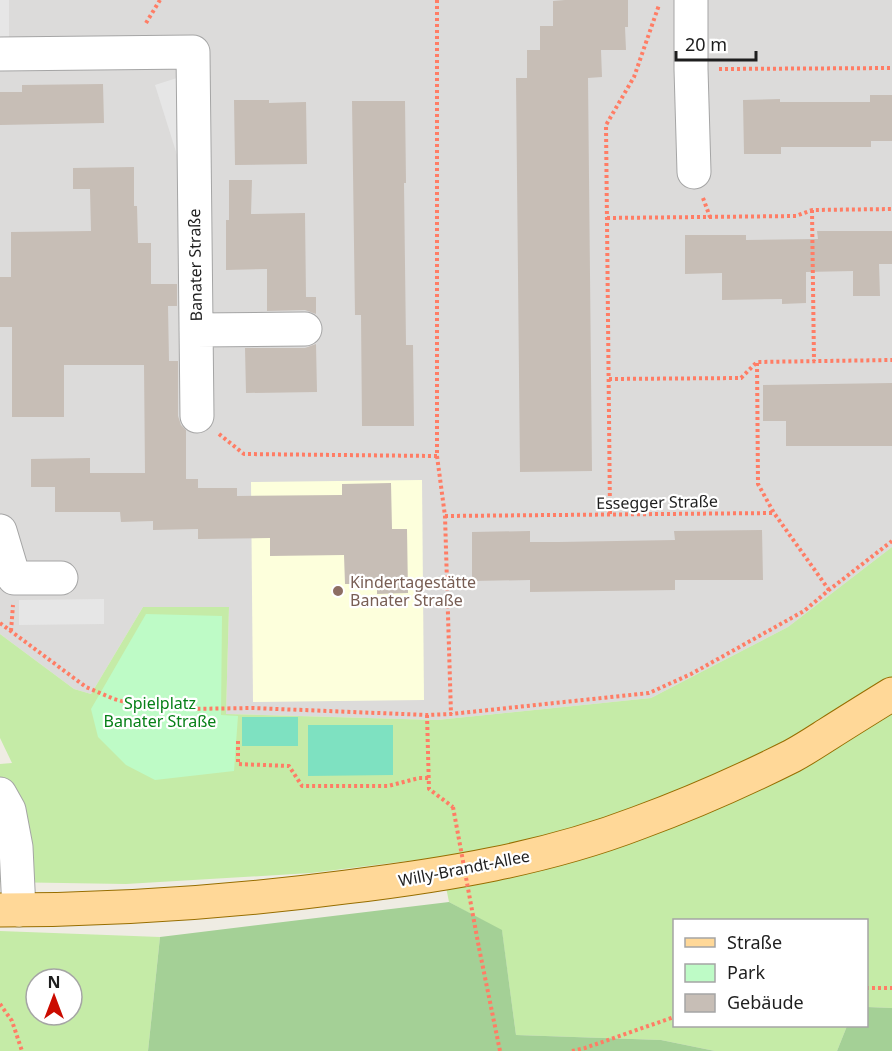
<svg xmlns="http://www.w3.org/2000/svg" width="892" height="1051" font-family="'Noto Sans',sans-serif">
<rect width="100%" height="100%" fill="#efece3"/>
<!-- residential -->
<path fill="#dcdbda" d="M0,0H892V547L788,627L651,698L437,720L226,714L229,607H143L91,694L74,689L0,634Z"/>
<!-- education -->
<path fill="#fdffdc" d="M422,480L424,700L253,702L251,482Z"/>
<!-- grass -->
<path fill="#c5eba7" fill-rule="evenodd" d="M892,547V1008L867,1007L866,920H674V1026H847L837,1051H715L661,1040L516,1035L502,931L449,902L440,857L311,873L126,884L0,882V764L12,763L0,738V634L74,689L91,694L143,607H229L226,714L437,720L651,698L788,627Z
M0,931L160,937L148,1051H0ZM36,979H72V1015H36Z"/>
<!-- forest -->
<path fill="#a4d096" d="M449,902L502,930L516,1035L661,1040L715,1051H148L160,937Z
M867,1007L892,1008V1051H837L847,1026H866Z"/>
<!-- park -->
<path fill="#befbc6" d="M146,614L222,616L221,715L238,716L234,771L155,780L126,765L98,737L91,709Z"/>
<!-- pitch -->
<path fill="#7ee1c1" d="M242,717H298V746H242Z
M308,725H393V775L308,776Z"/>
<!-- parking -->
<path fill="#e6e6e6" d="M0,0H9V39H0Z
M180,77L183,174L155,85Z
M104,599V624L19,625V600Z"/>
<!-- building -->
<path fill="#c7beb6" d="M565,0H628V27H625L626,50H601L602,77L588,78L592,471L520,472L516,78H527V50H540V26H553V1Z
M103,84L104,123L0,125V92H22V85Z
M870,95H892V141H871V147H781V154H744L743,100L780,99V102H870Z
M234,100H269V103L306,102L307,164L235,165Z
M352,101H405L406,183H404L406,345H413L414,426H362L361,315H355Z
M134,167V206H137L138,243H151V284H177V306H168L169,361H178V416L181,425L186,430V479H198V488H237V496L342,495V484L391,483L392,529H407L408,593L377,594V584H345L344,555L270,556V538L198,539V529L153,530V521L121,522L120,512H55V487H31V459L90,458V473H145L144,365H64V417H12V327H0V277H11V232L91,231L90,189H73V168Z
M229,180H252L251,214L305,213L306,297H316V314L305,310L267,311V269L226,270V220H229Z
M817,231H892V264H879L880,296H853V271L806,272V303L782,304V299L722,300V273L685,274V235H746V240L818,239Z
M316,344L317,392L246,393L245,348H305Z
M892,383V446H786V421H763V385Z
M762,530L763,580H675V590L530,592V580L472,581V532L530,531V542H559L675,540L674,531Z"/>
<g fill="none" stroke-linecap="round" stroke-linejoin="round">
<defs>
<path id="minor" d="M691,0V69L694,172
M0,54L193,52L197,416
M196,330L305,329
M0,531L14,578H61
M0,794L9,810L16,847L19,910"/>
<path id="major" d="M0,910C116,910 231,902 346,887C445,875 544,859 638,823C690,804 742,781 792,756C805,749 817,741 828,734C850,720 871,707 892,694"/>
</defs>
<!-- minor casing -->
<use href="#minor" stroke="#a5a5a5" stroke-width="35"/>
<!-- major casing -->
<use href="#major" stroke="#976e00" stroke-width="35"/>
<!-- path -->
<path stroke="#ff7d65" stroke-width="4" stroke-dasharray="3 3" stroke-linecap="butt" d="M437,0V456L445,516L451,714
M146,23L160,0
M719,69L892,68
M703,198L710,217
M812,210L814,361
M607,218L796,216L812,210L892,209
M757,363L758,484L774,513L829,590
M609,379L741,378L757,362L892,360
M219,434L244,454L437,456
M610,514L606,125L634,77L659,5
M445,516L774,513
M0,623L86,687L114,699L132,704L185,709L253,708L427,715L451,714L649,693L691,674L804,611L829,590L892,541
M11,631L13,605
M427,715L429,789L453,807
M238,741V764L289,766L302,786H388L419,778H429
M479,948L500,1051
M866,988H892
M0,1004L12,1021L22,1051
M572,1051L585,1048L674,1017"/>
<!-- minor -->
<use href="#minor" stroke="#fff" stroke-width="33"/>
<!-- major -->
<use href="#major" stroke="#ffd898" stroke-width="33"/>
<!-- path-bridge -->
<path stroke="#ff7d65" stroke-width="4" stroke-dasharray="3 3" stroke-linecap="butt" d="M453,807L479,948"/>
</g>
<!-- markers -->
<circle fill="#8d6e63" stroke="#fff" stroke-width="2" cx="338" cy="591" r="6"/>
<g text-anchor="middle" stroke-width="4.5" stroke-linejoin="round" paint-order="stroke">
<!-- street labels -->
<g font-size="16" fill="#1e1e1e" stroke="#fff">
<text transform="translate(195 265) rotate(-91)" y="6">Banater Straße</text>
<text transform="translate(657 502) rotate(-1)" y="6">Essegger Straße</text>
<text transform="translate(464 868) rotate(-11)" y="6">Willy-Brandt-Allee</text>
</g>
<!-- education labels -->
<g font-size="16" fill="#785e54" stroke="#fff" text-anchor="start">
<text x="350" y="588">Kindertagestätte<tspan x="350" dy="18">Banater Straße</tspan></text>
</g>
<!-- park labels -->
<g font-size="16" fill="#078018" stroke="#fff">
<text x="160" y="709">Spielplatz<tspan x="160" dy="18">Banater Straße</tspan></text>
</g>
</g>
<!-- legend -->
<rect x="673" y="919" width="195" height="108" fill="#ffffff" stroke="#a5a5a5" stroke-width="1.5"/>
<rect x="685" y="938" width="30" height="9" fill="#ffd898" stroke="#a5a5a5" stroke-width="1.5"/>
<text x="727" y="949" font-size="18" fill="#1e1e1e">Straße</text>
<rect x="685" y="964" width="30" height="18" fill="#befbc6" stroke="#a5a5a5" stroke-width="1.5"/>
<text x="727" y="979" font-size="18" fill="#1e1e1e">Park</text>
<rect x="685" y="994" width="30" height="18" fill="#c7beb6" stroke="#a5a5a5" stroke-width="1.5"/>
<text x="727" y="1009" font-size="18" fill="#1e1e1e">Gebäude</text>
<!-- north arrow -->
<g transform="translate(54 997)"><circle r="28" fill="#ffffff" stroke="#a5a5a5" stroke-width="1.5"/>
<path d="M0-4.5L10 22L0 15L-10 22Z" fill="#cb0b00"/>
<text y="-9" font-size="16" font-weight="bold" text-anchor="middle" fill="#1e1e1e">N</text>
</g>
<!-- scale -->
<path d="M676 51v9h80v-9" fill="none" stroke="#1e1e1e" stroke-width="3"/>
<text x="685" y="51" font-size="18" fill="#1e1e1e" stroke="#ffffff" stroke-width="4.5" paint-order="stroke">20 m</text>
</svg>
